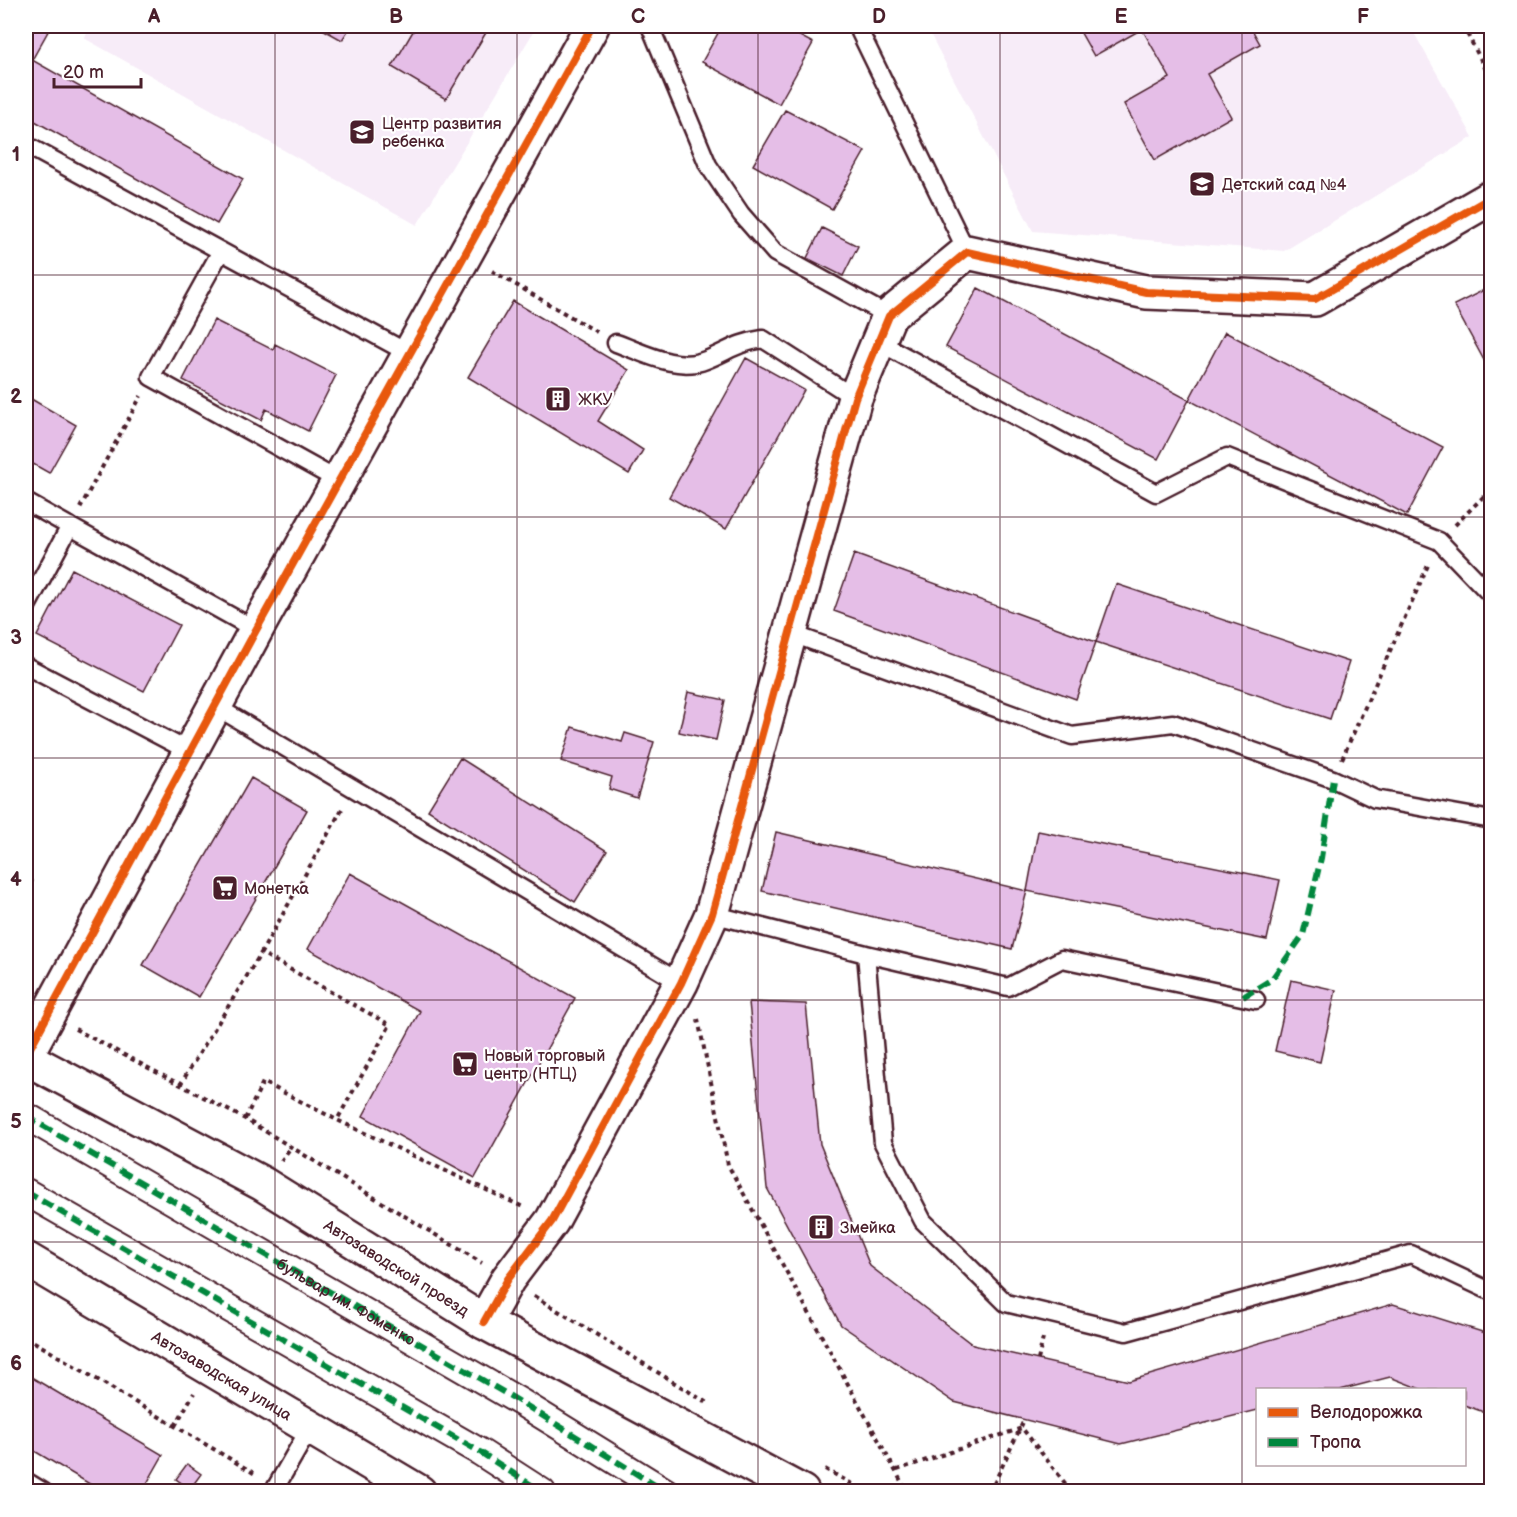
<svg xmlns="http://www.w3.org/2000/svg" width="1517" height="1517" font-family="'Balsamiq Sans',sans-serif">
<rect width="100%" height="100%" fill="#fff"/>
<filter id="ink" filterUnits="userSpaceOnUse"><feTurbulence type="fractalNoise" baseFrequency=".0167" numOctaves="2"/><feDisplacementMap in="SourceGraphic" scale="12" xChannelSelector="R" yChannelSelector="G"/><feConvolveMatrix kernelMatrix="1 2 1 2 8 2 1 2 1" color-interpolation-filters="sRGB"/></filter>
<g filter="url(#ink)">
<!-- built -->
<path fill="#f7ecf8" d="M92,26H537L417,225L84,38Z
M926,26H1410L1473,137L1284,251L1033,231Z"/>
<!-- building -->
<path fill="#e5bee7" stroke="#4a1f2b" stroke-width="1.5" d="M26,26H51L32,60L243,179L217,224L26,116Z
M317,26H351L342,40Z
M416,26H490L446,99L392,67Z
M722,26H781L813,43L779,104L702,62Z
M1077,26H1250L1260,44L1207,74L1231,117L1155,160L1124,104L1170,78L1142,29L1094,56Z
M785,110L865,151L832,209L753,165Z
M822,228L858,246L843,276L807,258Z
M1492,286V375L1454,305Z
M978,288L1189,400L1158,459L946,347Z
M513,301L629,370L598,421L643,450L629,474L468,377Z
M214,320L273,350L275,344L336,375L308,431L266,409L261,420L183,380Z
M1225,332L1443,447L1407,515L1189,400Z
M746,358L804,390L726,529L669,497Z
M26,396L76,425L49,473L26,460Z
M854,554L1096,642L1076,699L834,611Z
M72,569L179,625L144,691L37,636Z
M1116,584L1349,662L1330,719L1096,642Z
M688,692L725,700L716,740L679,732Z
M572,727L622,742L625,733L654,742L637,798L609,789L612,777L561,761Z
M460,758L607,851L575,902L428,810Z
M251,778L307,810L199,997L143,965Z
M1038,831L1280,880L1267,940L1027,891Z
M776,832L1027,891L1012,949L762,891Z
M350,873L575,998L475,1178L363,1116L420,1011L308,949Z
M26,877L33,881L26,894Z
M1291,980L1336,990L1320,1062L1275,1051Z
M749,1002L806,1004L820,1144L870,1266L973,1345L1129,1381L1393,1304L1492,1335V1415L1464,1405V1390H1423L1390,1377L1340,1390H1258V1410L1121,1444L954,1402L841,1325L767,1188Z
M26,1374L163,1455L142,1492H103L26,1446Z
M187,1464L201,1474L190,1489L176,1479Z"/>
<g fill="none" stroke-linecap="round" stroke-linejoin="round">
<defs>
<path id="service" d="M650,26L708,165L741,214L775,253L889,316
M857,26L967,252
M26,145L410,354
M221,251L151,377L339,481
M877,341L1156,493L1227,457L1439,541L1492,596
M616,343C642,352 677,372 706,360C729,351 736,343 763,339L855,398
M26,502L256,630
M26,608L70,526
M790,633L1072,736L1173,723L1333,779L1375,799L1492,820
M26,666L190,752
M215,706L681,983
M712,914L866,954L883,1143L923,1221L1006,1303L1126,1332L1411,1254L1492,1292
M866,954L1008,987L1062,959L1256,1000
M26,1481L44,1492
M273,1492L311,1426"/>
<g id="pedestrian">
<path id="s1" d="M26,1116L522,1403L666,1492"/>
<path d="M26,1192L480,1452L542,1492"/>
</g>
<g id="minor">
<path d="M26,1055L256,630L592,26"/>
<path id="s2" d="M26,1058L263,1184L484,1322L802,1492"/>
<path d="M484,1322L508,1279L552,1221L681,983L712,914L855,398L889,316L967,252L1146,292L1315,299L1492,197"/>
</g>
<g id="tertiary">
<path id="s3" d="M26,1259L419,1492"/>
</g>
</defs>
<!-- service casing -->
<use href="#service" stroke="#4a1f2b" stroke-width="21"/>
<!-- pedestrian casing -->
<use href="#pedestrian" stroke="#4a1f2b" stroke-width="30"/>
<!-- minor casing -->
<use href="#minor" stroke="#4a1f2b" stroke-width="38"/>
<!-- tertiary casing -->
<use href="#tertiary" stroke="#4a1f2b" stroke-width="38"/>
<!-- path -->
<path stroke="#4a1f2b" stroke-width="4" stroke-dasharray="4.5 4.5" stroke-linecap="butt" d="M1463,26L1492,81
M492,271L597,332
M80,508L141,396
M1455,525L1492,488
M1342,759L1429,563
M342,809L261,953L390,1025L337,1120L523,1207
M698,1019L728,1165L907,1492
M75,1029L245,1119L482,1263
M180,1085L261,953
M245,1119L263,1082L337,1120
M281,1161L291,1147
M534,1296L709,1404
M26,1337L257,1475
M1038,1360L1044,1334
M175,1426L194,1393
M825,1469L867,1492
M897,1470L1022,1428L1072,1492
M990,1492L1024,1420"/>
<!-- service -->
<use href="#service" stroke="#fff" stroke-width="16"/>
<!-- pedestrian -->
<use href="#pedestrian" stroke="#fff" stroke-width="26"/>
<!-- minor -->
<use href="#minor" stroke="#fff" stroke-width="33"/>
<!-- tertiary -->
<use href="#tertiary" stroke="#fff" stroke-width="33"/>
<!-- quiet -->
<path stroke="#00873e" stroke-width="6" stroke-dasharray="12 6" stroke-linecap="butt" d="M1243,997L1272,979L1303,935L1321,858L1333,779
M26,1116L522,1403L666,1492
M26,1192L480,1452L542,1492"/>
<defs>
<path id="cycleway" d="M26,1055L256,630L592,26
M484,1322L508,1279L552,1221L681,983L712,914L855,398L889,316L967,252L1146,292L1315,299L1492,197"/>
</defs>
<!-- cycleway casing -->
<use href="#cycleway" stroke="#fff" stroke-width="11"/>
<!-- cycleway -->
<use href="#cycleway" stroke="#e8590c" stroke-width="8"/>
</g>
</g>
<!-- grid -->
<path fill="none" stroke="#4a1f2b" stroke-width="1.5" stroke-opacity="0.55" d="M275,26V1492M517,26V1492M758,26V1492M1000,26V1492M1242,26V1492M26,275H1492M26,517H1492M26,758H1492M26,1000H1492M26,1242H1492"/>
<!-- icons -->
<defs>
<symbol id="school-square" viewBox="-11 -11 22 22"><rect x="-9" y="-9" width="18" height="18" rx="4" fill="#4a1f2b" stroke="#fff"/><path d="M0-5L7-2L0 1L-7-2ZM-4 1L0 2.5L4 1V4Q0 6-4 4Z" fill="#fff"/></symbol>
<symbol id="building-square" viewBox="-11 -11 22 22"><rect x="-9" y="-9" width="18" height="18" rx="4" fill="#4a1f2b" stroke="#fff"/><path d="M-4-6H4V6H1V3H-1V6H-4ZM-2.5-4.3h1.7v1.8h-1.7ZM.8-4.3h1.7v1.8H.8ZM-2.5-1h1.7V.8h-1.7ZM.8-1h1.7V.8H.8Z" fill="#fff"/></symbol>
<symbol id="supermarket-square" viewBox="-11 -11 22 22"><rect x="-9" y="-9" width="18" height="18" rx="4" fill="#4a1f2b" stroke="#fff"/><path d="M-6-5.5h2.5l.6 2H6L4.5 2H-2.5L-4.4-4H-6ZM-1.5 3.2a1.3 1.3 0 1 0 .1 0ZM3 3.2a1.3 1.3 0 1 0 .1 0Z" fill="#fff"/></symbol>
</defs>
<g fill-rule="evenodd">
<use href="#school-square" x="347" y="117" width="30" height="30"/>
<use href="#school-square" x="1187" y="169" width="30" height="30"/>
<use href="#building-square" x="543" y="384" width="30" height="30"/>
<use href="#supermarket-square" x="210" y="873" width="30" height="30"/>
<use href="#supermarket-square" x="450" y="1049" width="30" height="30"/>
<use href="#building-square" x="806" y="1212" width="30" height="30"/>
</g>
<g text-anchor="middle" stroke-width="4.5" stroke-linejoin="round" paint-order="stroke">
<!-- poi labels -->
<g font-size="16" fill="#4a1f2b" stroke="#fff" text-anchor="start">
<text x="382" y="129">Центр развития<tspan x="382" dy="18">ребенка</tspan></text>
<text x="1222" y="190">Детский сад №4</text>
<text x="578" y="405">ЖКУ</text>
<text x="244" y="894">Монетка</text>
<text x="484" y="1061">Новый торговый<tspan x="484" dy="18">центр (НТЦ)</tspan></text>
<text x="840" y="1233">Змейка</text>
</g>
<!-- street labels -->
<g font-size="16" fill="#4a1f2b" stroke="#fff">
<text dy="6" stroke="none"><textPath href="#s2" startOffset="426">Автозаводской проезд</textPath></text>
<text dy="6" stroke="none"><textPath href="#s1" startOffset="370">бульвар им. Фоменко</textPath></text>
<text dy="6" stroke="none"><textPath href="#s3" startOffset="228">Автозаводская улица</textPath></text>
</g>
</g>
<!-- margin -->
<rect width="1517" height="1517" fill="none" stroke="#fff" stroke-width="66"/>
<!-- legend -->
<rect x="1256" y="1388" width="210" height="78" fill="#ffffff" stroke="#b7a5aa" stroke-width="1.5"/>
<rect x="1268" y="1408" width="30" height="9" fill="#e8590c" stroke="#b7a5aa" stroke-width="1.5"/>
<text x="1310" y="1418" font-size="18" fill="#4a1f2b">Велодорожка</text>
<rect x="1268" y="1438" width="30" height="9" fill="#00873e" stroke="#b7a5aa" stroke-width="1.5"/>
<text x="1310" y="1448" font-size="18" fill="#4a1f2b">Тропа</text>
<!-- scale -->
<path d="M54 78v9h87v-9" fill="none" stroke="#4a1f2b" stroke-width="3"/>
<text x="63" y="78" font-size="18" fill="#4a1f2b" stroke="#ffffff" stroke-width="4.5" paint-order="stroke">20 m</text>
<rect x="33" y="33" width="1451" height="1451" fill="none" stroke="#4a1f2b" stroke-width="2"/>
<g font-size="20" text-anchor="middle" font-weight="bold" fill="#4a1f2b">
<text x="154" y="23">A</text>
<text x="396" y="23">B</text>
<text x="638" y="23">C</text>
<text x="879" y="23">D</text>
<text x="1121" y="23">E</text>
<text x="1363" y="23">F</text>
<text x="16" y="161">1</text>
<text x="16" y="403">2</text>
<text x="16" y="644">3</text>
<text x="16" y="886">4</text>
<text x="16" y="1128">5</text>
<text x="16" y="1370">6</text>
</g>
</svg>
